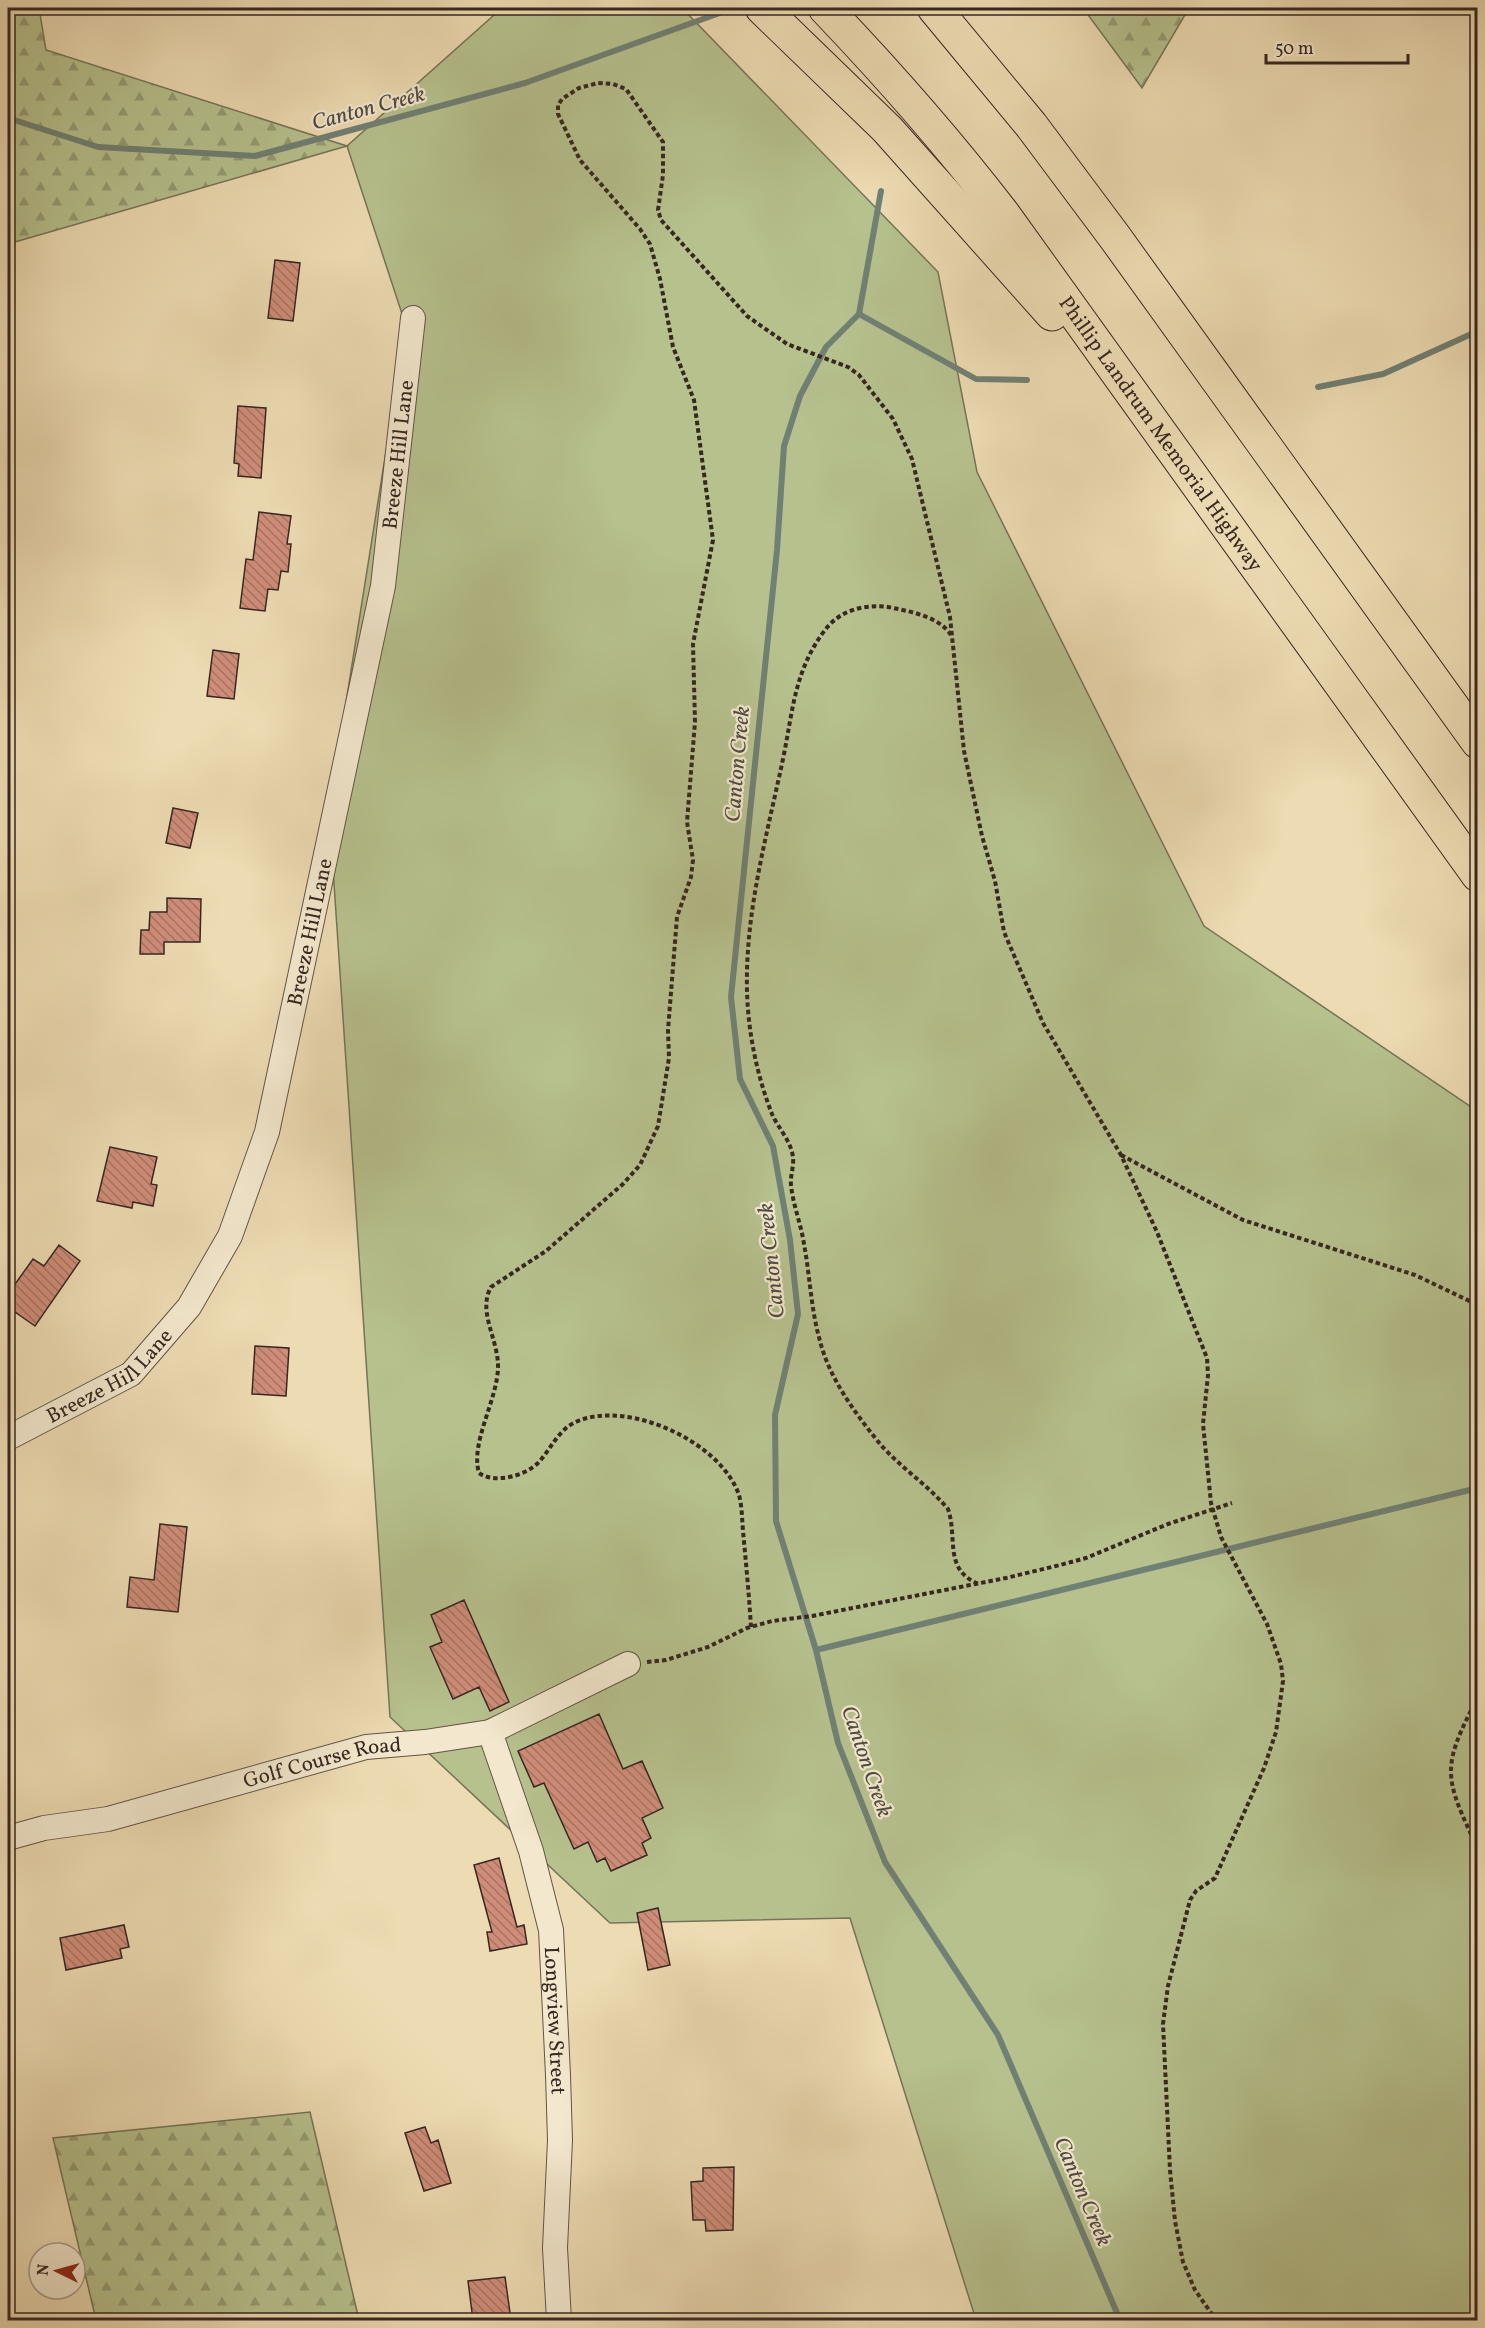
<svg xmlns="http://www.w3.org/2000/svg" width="1485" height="2328" font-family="Vollkorn,serif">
<defs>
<pattern id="forest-firs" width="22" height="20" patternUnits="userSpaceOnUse" patternTransform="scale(1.5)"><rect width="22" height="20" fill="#b6c18e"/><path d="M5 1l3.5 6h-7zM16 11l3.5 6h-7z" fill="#959d74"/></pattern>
<pattern id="building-back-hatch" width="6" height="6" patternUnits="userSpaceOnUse" patternTransform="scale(1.5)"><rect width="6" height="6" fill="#cf8d79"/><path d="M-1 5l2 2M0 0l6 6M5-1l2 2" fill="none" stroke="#a97363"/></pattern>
</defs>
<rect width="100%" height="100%" fill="#eddbb3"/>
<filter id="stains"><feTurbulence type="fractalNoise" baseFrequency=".00333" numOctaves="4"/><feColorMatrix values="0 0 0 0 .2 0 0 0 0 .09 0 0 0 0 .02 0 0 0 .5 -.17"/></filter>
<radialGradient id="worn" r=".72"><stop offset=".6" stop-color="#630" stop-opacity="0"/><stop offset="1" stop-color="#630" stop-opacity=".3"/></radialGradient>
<!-- green -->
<path fill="#b6c18e" stroke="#767458" stroke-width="1.5" d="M502,8H682L938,272L977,472L1204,926L1477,1111V2320H976L850,1918L610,1923L390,1717L329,809L406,326L347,146Z"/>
<!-- forest -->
<path fill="url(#forest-firs)" stroke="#767458" stroke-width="1.5" d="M8,8H39L46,50L347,146L8,244Z
M1083,8H1189L1142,88Z
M310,2112L359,2320H96L53,2138Z"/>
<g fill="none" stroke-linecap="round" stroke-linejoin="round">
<!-- stream -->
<path stroke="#718074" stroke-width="6" d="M8,118L98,147L255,156L525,83L728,10
M881,191L859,314L826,347L800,396L784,446L777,550L731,997L740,1079L773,1146L790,1240L798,1314L775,1415L776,1521L816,1650L838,1743L885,1862L998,2035L1120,2320
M859,314L976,379L1027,380
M1318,387L1383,374L1478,331
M816,1650L1478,1488"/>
</g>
<!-- building -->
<path fill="url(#building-back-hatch)" stroke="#362721" stroke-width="1.5" d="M275,260L300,263L293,321L268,318Z
M238,406L266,408L261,478L238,476L239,464L234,463Z
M259,512L291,516L287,544H291L288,572L281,571L278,590L268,589L265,611L240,608L246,559L253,560Z
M213,650L239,654L234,699L207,696Z
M173,808L198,813L190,848L166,843Z
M167,898L201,899L200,942H164V954H140L141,930H149L150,912H167Z
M110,1147L157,1157L151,1184L157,1185L153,1206L133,1202L132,1208L97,1201Z
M59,1245L80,1261L35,1326L8,1307V1283L13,1287L33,1259L44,1266Z
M255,1346L289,1348L286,1396L252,1394Z
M160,1524L187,1527L178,1612L127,1607L130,1577L154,1580Z
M464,1600L509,1702L490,1711L479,1687L453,1699L430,1647L442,1642L431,1615Z
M599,1714L623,1769L642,1761L663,1808L642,1818L651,1838L642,1843L647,1855L611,1871L605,1858L597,1862L588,1842L574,1849L544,1783L534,1787L518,1751Z
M499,1858L517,1927L524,1925L527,1944L490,1951L487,1932H492L474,1865Z
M658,1908L670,1965L648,1970L637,1913Z
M124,1925L129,1947L120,1949L122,1958L66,1970L60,1938Z
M425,2127L431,2143L438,2140L451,2183L424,2191L405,2133Z
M734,2167L733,2230L706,2231L705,2220H693L691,2182L703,2181V2168Z
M505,2277L511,2320H473L468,2281Z"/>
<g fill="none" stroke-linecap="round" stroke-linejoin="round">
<defs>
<g id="minor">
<path id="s1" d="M8,1438L131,1374L189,1307L230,1236L267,1132L383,586L413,318"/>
<path id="s2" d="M490,1732L531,1851L551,1930L558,2075L560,2140L555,2248L559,2320"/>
<path id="s3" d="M8,1838L44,1828L108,1819L366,1747L425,1742L490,1732L628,1664"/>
</g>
<g id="highway">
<path d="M762,8L887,129L1052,314"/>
<path id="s4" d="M825,8C888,74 948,142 1004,215L1478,875"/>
<path d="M934,8L1031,125L1114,236L1478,742"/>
</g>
</defs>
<!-- minor casing -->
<use href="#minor" stroke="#645446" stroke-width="26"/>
<!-- highway casing -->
<use href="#highway" stroke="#362721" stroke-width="35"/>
<!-- path -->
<path stroke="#362721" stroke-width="4" stroke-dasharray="4.5 3" stroke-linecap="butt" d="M951,635C939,616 908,611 888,607C864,604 840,610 825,630C794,671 793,711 783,759C767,835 745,912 747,991C748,1032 757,1076 772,1114C778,1128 792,1142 793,1158C794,1167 790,1176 791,1185C793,1205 801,1224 804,1244C810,1276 811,1310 820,1341C829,1378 857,1416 881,1445C901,1468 928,1485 948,1509C958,1538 943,1570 979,1584
M1121,1155L1243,1220L1415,1275L1478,1305
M751,1627C749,1595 746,1563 743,1531C742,1519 742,1506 739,1495C721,1442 629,1400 578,1421C558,1429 552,1448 538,1463C525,1476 494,1484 479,1473C470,1443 497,1401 498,1368C499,1340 477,1312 491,1287L546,1251L623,1184L640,1165L658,1126L669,1058L668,1030L677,917L691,877L693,860L687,822L695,722L693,644L713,540L694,400L673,347L660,279L650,244L640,229L580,160L558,114V105L562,99L579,88L598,83L613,84L626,89L663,142V175L658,210L661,220L747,316L787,344L848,367L859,375L893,419L912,459L950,617L964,751L982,836L995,881L1004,932L1043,1023L1121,1155L1157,1232L1207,1358L1208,1375L1203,1424L1211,1503L1221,1537L1267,1624L1281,1664L1283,1681L1276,1732L1264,1768L1215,1878L1196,1891L1190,1900L1168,1986L1163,2024L1170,2170L1175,2221L1183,2262L1195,2290L1216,2320
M647,1662L666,1660L708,1647L747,1628L772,1621L812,1616L1006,1578L1060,1565L1086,1558L1168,1524L1232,1503
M1478,1697C1440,1769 1444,1777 1478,1849"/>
<!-- minor -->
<use href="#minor" stroke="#f3e8ce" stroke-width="24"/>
<!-- highway -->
<use href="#highway" stroke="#eddbb3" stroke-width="33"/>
</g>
<g text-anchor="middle" stroke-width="4.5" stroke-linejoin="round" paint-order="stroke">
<!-- street labels -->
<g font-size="21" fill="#362721" stroke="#f3e8ce">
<text dy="7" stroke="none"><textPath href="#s4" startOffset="543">Phillip Landrum Memorial Highway</textPath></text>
<text dy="7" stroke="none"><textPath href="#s1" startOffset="1110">Breeze Hill Lane</textPath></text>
<text dy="7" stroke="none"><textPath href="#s1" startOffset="624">Breeze Hill Lane</textPath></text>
<text dy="7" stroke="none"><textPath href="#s1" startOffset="120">Breeze Hill Lane</textPath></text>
<text dy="7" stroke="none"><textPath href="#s3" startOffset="324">Golf Course Road</textPath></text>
<text dy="7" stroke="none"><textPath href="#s2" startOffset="298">Longview Street</textPath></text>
</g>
<!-- water labels -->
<g font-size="22" font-style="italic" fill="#4f4c44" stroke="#f3e8ce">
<text transform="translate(368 107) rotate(-15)" y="8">Canton Creek</text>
<text transform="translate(736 764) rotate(-85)" y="8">Canton Creek</text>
<text transform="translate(770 1261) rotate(-96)" y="8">Canton Creek</text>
<text transform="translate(868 1761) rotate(71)" y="8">Canton Creek</text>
<text transform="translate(1084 2191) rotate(67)" y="8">Canton Creek</text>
</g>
</g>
<!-- margin -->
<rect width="1485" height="2328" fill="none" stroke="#eddbb3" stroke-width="30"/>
<rect x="9" y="9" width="1467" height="2310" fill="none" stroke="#362721" stroke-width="3"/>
<rect x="15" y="15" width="1455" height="2298" fill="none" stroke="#362721" stroke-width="1.5"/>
<!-- north arrow -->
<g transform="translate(57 2271) rotate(275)"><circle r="28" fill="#f3e8ce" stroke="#a79b89" stroke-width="1.5"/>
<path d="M0-4.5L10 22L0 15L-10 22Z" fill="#8f2418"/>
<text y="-9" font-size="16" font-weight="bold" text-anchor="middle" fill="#362721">N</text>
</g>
<!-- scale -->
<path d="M1266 54v9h142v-9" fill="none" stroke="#362721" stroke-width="3"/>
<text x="1275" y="54" font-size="18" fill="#362721" stroke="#f3e8ce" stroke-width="4.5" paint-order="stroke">50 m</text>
<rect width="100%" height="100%" filter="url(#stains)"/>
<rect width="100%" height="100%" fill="url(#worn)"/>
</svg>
